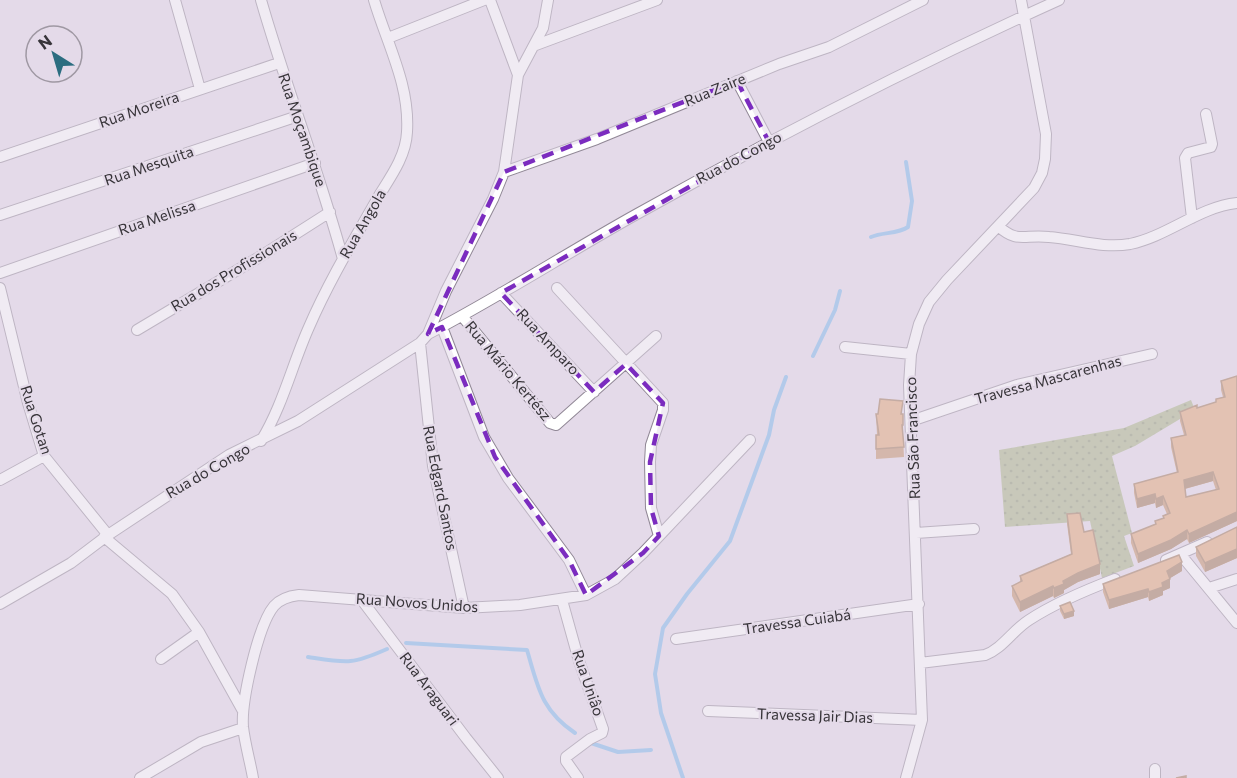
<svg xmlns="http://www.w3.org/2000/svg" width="1237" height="778" font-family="Commissioner,sans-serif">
<defs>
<pattern id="grass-dots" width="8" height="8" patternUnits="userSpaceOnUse" patternTransform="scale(1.5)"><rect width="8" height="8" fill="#a6b282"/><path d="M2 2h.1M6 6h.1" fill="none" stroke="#88926b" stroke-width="1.8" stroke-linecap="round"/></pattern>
</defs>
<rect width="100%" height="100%" fill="#e4dae9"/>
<!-- grass -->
<path fill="url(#grass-dots)" d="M1191,400L1195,410L1135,446L1112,456L1132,533L1124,536L1134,566L1102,578L1090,521L1005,527L999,450L1124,428Z"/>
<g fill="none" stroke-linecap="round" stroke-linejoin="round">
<!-- stream -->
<path stroke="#79b7eb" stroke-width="4" d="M871,237C883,232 898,234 908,227L912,201L906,162
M813,356L835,310L840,291
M406,643L527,650C538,687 541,710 575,733
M308,657C347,663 351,665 387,649
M591,743L618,752L651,750
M683,778L661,713L655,674L663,628L687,594L730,541L769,435L774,410L786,377"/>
<defs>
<path id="minor" d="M175,0L200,89
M261,0C286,87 319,171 343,259
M490,0L518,75
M388,38L484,0
M536,45L657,0
M737,81L769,142
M0,157L279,63
M504,172L597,139L779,64L829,47L923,0
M0,215L298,116
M1192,218L1185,158L1188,153L1211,147L1212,144L1206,114
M998,226C1018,244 1024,234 1049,237C1076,239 1103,249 1130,244C1168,236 1199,207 1237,203
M0,273L315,163
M0,288L28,403L44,456L108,535
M557,288L663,403V410L651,445L650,462L651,508L659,536
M501,293L594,392
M462,316L550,423L556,425L656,336
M442,327L484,437L508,478L569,560L586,595
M137,330L261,256L330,212
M428,334L446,291L493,199L504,172L518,75L543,28L548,0
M845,347L911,354
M911,421L1017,385L1152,354
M261,441C283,405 292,365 309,327C329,281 355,238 380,194C392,175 406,155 407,132C410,85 387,44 374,0
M0,480L44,456
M916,533L974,529
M104,537L172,594L199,632L243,711
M1181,555L1237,623
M1166,560L1207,542
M1209,588L1237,579
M361,599L466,738L498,778
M562,600L579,661L603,729L602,733L590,739L566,757V761L578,778
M0,604L71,563L108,535L229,455L298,421L420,343
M464,608L433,466L420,343L428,334C499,297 567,253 637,214C775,137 915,65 1059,0
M676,639L919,604
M161,659L199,632
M920,663L985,655C1002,649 1013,630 1029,620C1055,603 1086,590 1115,579
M708,711L922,720
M140,778L201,742L243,728
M253,778C250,761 245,744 243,727C241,702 258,625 274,606C281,598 290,596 299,595L464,608L520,605L586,595L615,579L643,553L750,440
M906,778L922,720L909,385L911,354L919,324L929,302L947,280L1034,188L1042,173L1045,159L1046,134L1021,0
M1155,778V769"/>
</defs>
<!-- minor casing -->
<use href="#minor" stroke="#918896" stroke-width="12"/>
<!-- minor -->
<use href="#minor" stroke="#fff" stroke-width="10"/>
</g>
<!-- wall -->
<path fill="#c28d62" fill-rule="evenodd" d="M1237,376V521L1189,543L1187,539L1171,549L1138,563L1131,543V534L1155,525V521L1163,519V516L1167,514L1163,505L1156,508L1155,503L1137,508L1134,493V484L1177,473L1171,447V438L1184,435L1180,421V412L1197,408L1216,402V399L1223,397L1221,390V381ZM1213,481L1216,490L1186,497L1185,489Z
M876,414H902L903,425V436L904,457L876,459V435H877Z
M1067,514L1084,532L1100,574L1078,582L1064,590V593L1054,598L1053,596L1020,612L1012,596V586L1020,583V576L1071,554L1067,524Z
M1237,527V558L1205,572L1196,556V547Z
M1182,571L1170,578V588L1163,591V595L1149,601L1148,597L1109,609L1103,592V584Z
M1060,606L1074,616L1064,619L1060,611Z"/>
<!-- shaded-wall -->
<path fill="#9e7350" d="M1213,472V481L1184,489V480Z
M1155,494V503L1137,508V499Z
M1163,496V505L1156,508V499Z
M1237,512V521L1189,543V534Z
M1187,530V539L1171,549L1138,563V554Z
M1237,549V558L1205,572V563Z
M1182,562V571L1167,580V571Z
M1100,564V574L1078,582L1064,590V593L1054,598V588L1063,581L1078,573Z
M1170,579V588L1163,591V595L1149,601V592L1162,583Z
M1053,586V596L1020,612V602Z
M1148,589V597L1109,609V600Z
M1074,611V616L1064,619V614Z"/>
<!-- building -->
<path fill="#e2a472" stroke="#9e7350" stroke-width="1.5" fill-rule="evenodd" d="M1237,376V512L1189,534L1187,530L1171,540L1138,554L1131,534L1156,524L1155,521L1164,518L1163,516L1170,513L1163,496L1156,499L1155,494L1137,499L1134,484L1178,472L1171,438L1186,435L1180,412L1197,405V408L1216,402V399L1225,397L1221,381ZM1213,472L1219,489L1186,497L1184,480Z
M880,399L903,401L901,414H903V425H902L904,447L876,449V435H879L876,414H878Z
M1080,513L1084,532L1093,530L1100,564L1078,573L1063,581L1064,584L1054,588L1053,586L1020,602L1012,586L1022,581L1020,576L1072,554L1067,514Z
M1237,527V549L1205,563L1196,547Z
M1179,555L1182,562L1167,571L1170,579L1162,583L1163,587L1149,592L1148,589L1109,600L1103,584Z
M1070,602L1074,611L1064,614L1060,606Z
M1186,776V778H1176Z"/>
<!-- marked area -->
<path d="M0 0H1237V778H0ZM737,81L769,142L501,293L594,392L626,364L663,403L650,462L651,508L659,536L643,553L586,595L569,560L495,457L442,327L428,334L504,172Z" fill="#e4dae9" fill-opacity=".55" fill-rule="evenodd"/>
<path fill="none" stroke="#7b2cbf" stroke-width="4.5" stroke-dasharray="12 8" stroke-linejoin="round" d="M737,81L769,142L501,293L594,392L626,364L663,403L650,462L651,508L659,536L643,553L586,595L569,560L495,457L442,327L428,334L504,172Z"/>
<g text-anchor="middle" stroke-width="4.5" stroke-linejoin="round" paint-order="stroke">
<!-- street labels -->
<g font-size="15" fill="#373439" stroke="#e4dae9">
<text transform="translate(715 90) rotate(-22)" y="5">Rua Zaire</text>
<text transform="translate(139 110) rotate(-19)" y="5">Rua Moreira</text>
<text transform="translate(302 130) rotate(71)" y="5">Rua Moçambique</text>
<text transform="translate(739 158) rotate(-28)" y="5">Rua do Congo</text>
<text transform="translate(149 166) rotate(-19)" y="5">Rua Mesquita</text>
<text transform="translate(157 218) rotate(-19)" y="5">Rua Melissa</text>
<text transform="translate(363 224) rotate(-60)" y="5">Rua Angola</text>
<text transform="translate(234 271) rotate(-31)" y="5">Rua dos Profissionais</text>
<text transform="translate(548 342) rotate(47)" y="5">Rua Amparo</text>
<text transform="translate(508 371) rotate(50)" y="5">Rua Mário Kertész</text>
<text transform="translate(1048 380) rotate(-15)" y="5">Travessa Mascarenhas</text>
<text transform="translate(36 420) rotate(72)" y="5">Rua Gotan</text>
<text transform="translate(913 438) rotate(-92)" y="5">Rua São Francisco</text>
<text transform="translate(208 471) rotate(-30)" y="5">Rua do Congo</text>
<text transform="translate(440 488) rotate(79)" y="5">Rua Edgard Santos</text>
<text transform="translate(417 603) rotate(4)" y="5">Rua Novos Unidos</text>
<text transform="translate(797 622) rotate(-8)" y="5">Travessa Cuiabá</text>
<text transform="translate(588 683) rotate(71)" y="5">Rua Uniâo</text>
<text transform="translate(429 689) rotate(53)" y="5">Rua Araguari</text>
<text transform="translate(815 716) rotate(2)" y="5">Travessa Jair Dias</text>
</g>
</g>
<!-- north arrow -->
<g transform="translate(54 54) rotate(323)"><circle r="28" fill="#e4dae9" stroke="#9f98a3" stroke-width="1.5"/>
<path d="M0-4.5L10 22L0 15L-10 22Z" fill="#2b6d80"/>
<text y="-9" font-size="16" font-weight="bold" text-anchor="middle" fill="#373439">N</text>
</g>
</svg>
